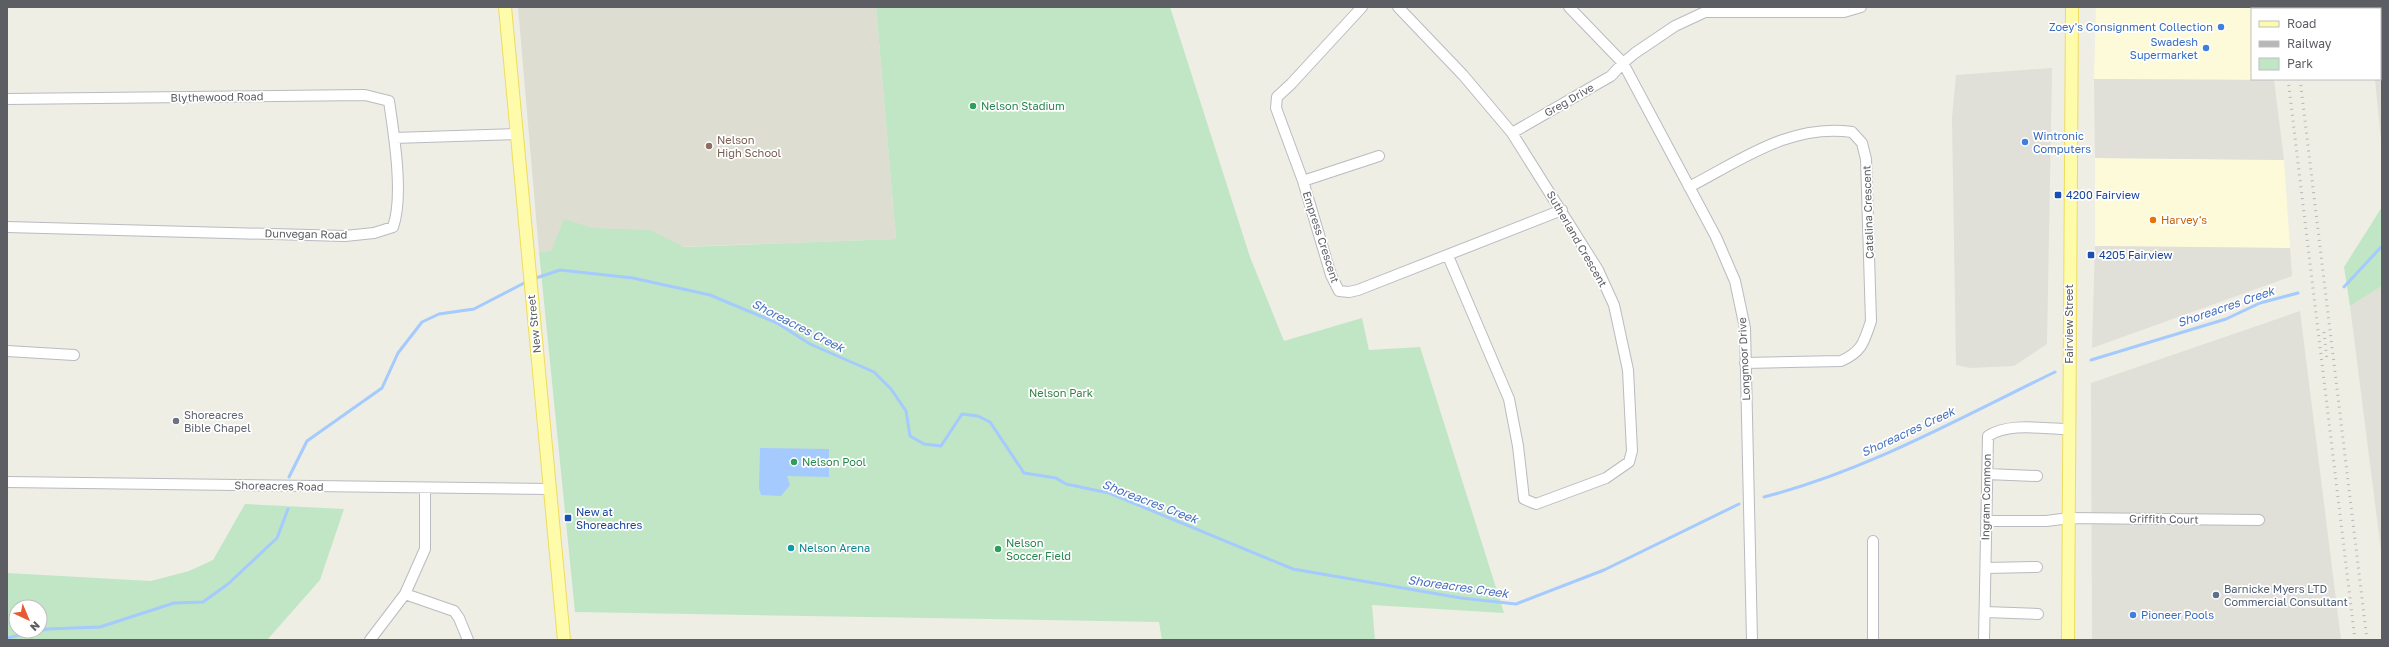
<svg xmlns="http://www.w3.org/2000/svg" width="2389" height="647" font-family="'Golos Text',sans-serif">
<rect width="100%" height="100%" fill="#eeeee4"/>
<!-- commercial -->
<path fill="#fdfada" d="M2096,7H2266V9H2252V79L2274,80L2094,79Z
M2095,158L2284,160L2290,248L2095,246Z"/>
<!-- industrial -->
<path fill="#e0dfd8" d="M2367,7H2382L2381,140L2375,79H2380V9H2367Z
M2052,68L2047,344L2014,366L1970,368L1956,365L1952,118L1956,75Z
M2094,79L2274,80L2284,160L2095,158Z
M2095,246L2290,248L2292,276L2092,348Z
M2382,286V558L2350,306Z
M2300,311L2341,640H2092L2091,383Z"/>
<!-- education -->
<path fill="#deddd2" d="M518,7H876L896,239L539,252Z"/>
<!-- green -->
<path fill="#c1e6c6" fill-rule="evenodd" d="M876,7H1170L1250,257L1284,341L1362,318L1369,350L1420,347L1504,613L1372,605L1375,640H1162L1159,622L575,612L539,252L551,251L564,219L593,228L650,230L684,247L896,239Z
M2382,207V286L2350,306L2344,267Z
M245,504L344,509L320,580L267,640H7V573L151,581L189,571L213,560ZM16,607H40V631H16Z"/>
<!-- water -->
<path fill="#a5cafd" d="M760,448L829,449V477L787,476L790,485L781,496L761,495L759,488Z"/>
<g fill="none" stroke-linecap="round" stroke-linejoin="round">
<!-- stream -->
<path stroke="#a5cafd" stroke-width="3" d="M533,279L560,270L633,278L710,295L777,323L810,344L874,372L891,389L906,411L910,436L924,444L941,446L962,414L978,416L990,422L1024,473L1056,478L1066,484L1109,493L1293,569L1461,598L1516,604L1604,570L1739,504
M2344,287L2382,246
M2091,360L2226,319L2260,303L2298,293
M289,477L307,441L382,388L398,353L422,322L439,314L474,309L528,281
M1764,497C1866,471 1960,418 2055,372
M7,638L48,629L100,627L174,603L203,602L228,584L277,538L288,509"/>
<defs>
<path id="minor" d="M1362,7L1291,84L1277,97L1276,108L1303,181L1331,275L1339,291L1349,292L1358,290L1562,210
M1398,7L1463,75L1512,133L1598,270L1614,305L1628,370L1632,451L1629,462L1606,478L1536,504L1524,499L1518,446L1509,399L1448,256
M1569,7L1623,63L1716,237L1735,281L1745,328L1752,640
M7,99L365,95L389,101C394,135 404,196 393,227L374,233L345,236L7,227
M1512,133L1611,76L1623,63L1635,53L1675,26L1705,12H1844L1861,7
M394,138L516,134
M1303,181L1379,156
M1689,187C1741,160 1791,123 1852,132L1862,143L1866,159L1871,321C1864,342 1862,352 1841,361L1745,363
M7,351L74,355
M1987,474L2037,476
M7,482L550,489
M1986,521H2046L2070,518L2259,520
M1986,568L2037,567
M405,594L454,611L459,618L468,640
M1985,612L2038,614
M370,640L405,594L425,549V489
M1873,640V541
M1984,640L1988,436C2010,422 2043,429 2068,429"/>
<path id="major" d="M505,7L564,640
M2068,640L2072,7"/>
</defs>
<!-- minor casing -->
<use href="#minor" stroke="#b9bbc0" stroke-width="12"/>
<!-- major casing -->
<use href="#major" stroke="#efdc5c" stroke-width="14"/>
<!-- minor -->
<use href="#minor" stroke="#fff" stroke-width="10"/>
<!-- major -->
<use href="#major" stroke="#fefcaa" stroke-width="12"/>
<!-- rail -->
<path stroke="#b7b7b8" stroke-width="3" stroke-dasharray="1 5" stroke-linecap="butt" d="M2279,7V9
M2286,7V9
M2288,79L2355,640
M2300,79L2367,640
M2324,332L2327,360"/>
</g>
<!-- markers -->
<g fill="#3f7fe0" stroke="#fff" stroke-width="1.5">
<circle cx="2221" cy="27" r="4"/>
<circle cx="2206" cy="48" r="4"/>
<circle cx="2025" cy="142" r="4"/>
<circle cx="2133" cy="615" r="4"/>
</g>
<g fill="#2e9e5b" stroke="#fff" stroke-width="1.5">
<circle cx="973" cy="106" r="4"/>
<circle cx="794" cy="462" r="4"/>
<circle cx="998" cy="549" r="4"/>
</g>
<circle fill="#8d6e63" stroke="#fff" stroke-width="1.5" cx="709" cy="146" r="4"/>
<g fill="#1a4fb4" stroke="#fff" stroke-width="1.5">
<rect x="2054" y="191" width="8" height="8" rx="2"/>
<rect x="2087" y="251" width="8" height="8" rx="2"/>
<rect x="564" y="514" width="8" height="8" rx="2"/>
</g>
<circle fill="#e8710a" stroke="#fff" stroke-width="1.5" cx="2153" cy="220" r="4"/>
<circle fill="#6b7280" stroke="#fff" stroke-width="1.5" cx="176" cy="421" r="4"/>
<circle fill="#0f9aa8" stroke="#fff" stroke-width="1.5" cx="791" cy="548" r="4"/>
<circle fill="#5c6f8a" stroke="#fff" stroke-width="1.5" cx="2216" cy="595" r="4"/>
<g text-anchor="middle" stroke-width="3.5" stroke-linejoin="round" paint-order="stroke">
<!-- shop labels -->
<g font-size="11" fill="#366cbe" stroke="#fff" text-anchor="end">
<text x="2213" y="31">Zoey's Consignment Collection</text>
<text x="2198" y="46">Swadesh<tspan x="2198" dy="13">Supermarket</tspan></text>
<text x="2033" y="140" text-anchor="start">Wintronic<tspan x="2033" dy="13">Computers</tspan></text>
<text x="2141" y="619" text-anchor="start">Pioneer Pools</text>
</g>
<!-- street labels -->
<g font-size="11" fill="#5c5e64" stroke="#fff">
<text transform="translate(217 97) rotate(-1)" y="4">Blythewood Road</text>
<text transform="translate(1569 100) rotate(-30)" y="4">Greg Drive</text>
<text transform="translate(1868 212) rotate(-92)" y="4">Catalina Crescent</text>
<text transform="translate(306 234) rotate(1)" y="4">Dunvegan Road</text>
<text transform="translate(1321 237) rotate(72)" y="4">Empress Crescent</text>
<text transform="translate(1577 239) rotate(60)" y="4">Sutherland Crescent</text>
<text transform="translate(534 324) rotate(-96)" y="4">New Street</text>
<text transform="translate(2069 324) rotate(-90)" y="4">Fairview Street</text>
<text transform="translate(1744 359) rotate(-93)" y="4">Longmoor Drive</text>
<text transform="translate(279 486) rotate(1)" y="4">Shoreacres Road</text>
<text transform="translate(1986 497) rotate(-89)" y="4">Ingram Common</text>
<text transform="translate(2164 519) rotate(1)" y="4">Griffith Court</text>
</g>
<!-- leisure labels -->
<g font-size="11" fill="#27864d" stroke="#fff" text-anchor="start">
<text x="981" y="110">Nelson Stadium</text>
<text x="802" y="466">Nelson Pool</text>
<text x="1006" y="547">Nelson<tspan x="1006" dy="13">Soccer Field</tspan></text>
</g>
<!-- education labels -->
<g font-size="11" fill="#785e54" stroke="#fff" text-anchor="start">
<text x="717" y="144">Nelson<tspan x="717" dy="13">High School</tspan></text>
</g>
<!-- transit labels -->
<g font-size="11" fill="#164399" stroke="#fff" text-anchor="start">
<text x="2066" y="199">4200 Fairview</text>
<text x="2099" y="259">4205 Fairview</text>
<text x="576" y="516">New at<tspan x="576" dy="13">Shoreachres</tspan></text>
</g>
<!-- food labels -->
<g font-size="11" fill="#c56008" stroke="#fff" text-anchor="start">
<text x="2161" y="224">Harvey's</text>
</g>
<!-- park labels -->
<g font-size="11" fill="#368244" stroke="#fff">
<text x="1061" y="397">Nelson Park</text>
</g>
<!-- worship labels -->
<g font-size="11" fill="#5b616d" stroke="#fff" text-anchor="start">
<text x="184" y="419">Shoreacres<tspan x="184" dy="13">Bible Chapel</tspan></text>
</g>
<!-- culture labels -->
<g font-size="11" fill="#0d838f" stroke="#fff" text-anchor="start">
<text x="799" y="552">Nelson Arena</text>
</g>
<!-- service labels -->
<g font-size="11" fill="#4e5e75" stroke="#fff" text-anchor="start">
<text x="2224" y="593">Barnicke Myers LTD<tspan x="2224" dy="13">Commercial Consultant</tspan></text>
</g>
<!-- water labels -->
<g font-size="12" font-style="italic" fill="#4770c1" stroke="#fff">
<text transform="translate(2226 307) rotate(-19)" y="4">Shoreacres Creek</text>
<text transform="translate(798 326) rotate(27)" y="4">Shoreacres Creek</text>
<text transform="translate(1908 432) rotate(-25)" y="4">Shoreacres Creek</text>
<text transform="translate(1150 502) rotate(21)" y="4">Shoreacres Creek</text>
<text transform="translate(1458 587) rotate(8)" y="4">Shoreacres Creek</text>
</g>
</g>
<!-- border -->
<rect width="2389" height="647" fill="none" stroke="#5c5e64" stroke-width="16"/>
<!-- legend -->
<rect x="2251" y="8" width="130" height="72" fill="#ffffff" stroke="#bebfc1"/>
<rect x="2259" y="21" width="20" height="6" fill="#fefcaa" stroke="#bebfc1"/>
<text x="2287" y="28" font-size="12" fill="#5c5e64">Road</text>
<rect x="2259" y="41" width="20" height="6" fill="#b7b7b8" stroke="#bebfc1"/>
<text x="2287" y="48" font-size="12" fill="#5c5e64">Railway</text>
<rect x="2259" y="58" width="20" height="12" fill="#c1e6c6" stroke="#bebfc1"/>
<text x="2287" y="68" font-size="12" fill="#5c5e64">Park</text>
<!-- north arrow -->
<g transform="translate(28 619) rotate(136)"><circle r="19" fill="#ffffff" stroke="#bebfc1"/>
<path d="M0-3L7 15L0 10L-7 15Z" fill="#e65b32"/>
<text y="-6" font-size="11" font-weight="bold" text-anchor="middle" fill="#5c5e64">N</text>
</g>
</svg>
